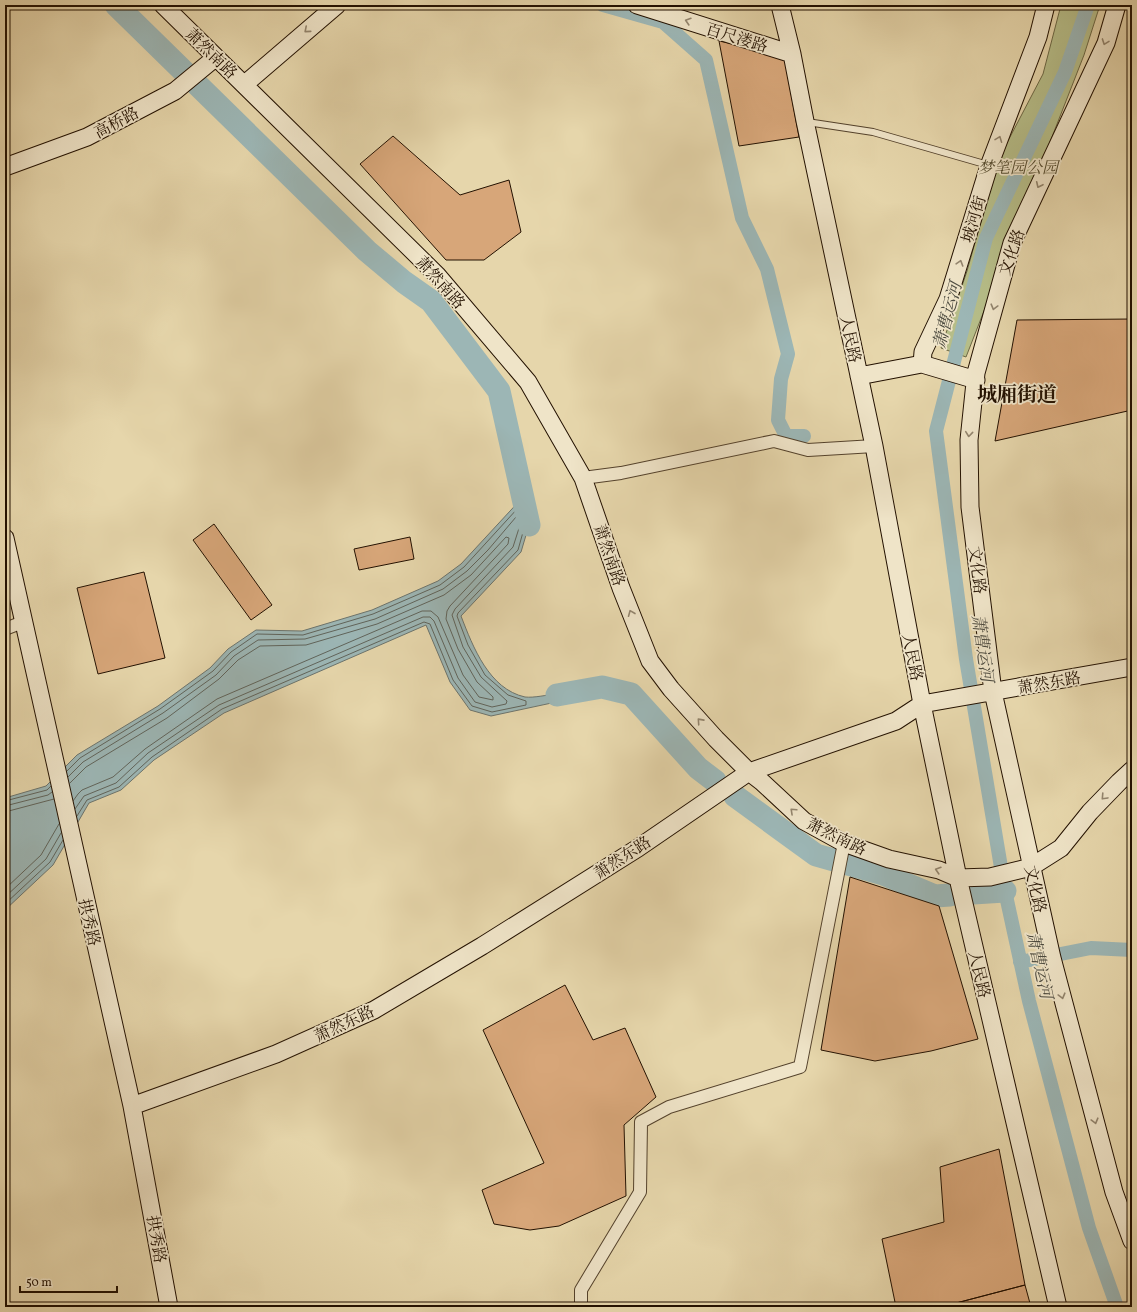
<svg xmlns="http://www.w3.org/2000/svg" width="1137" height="1312" font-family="Vollkorn,'Noto Serif SC',serif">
<rect width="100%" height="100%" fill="#e6d6ab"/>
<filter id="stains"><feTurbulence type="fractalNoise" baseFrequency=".005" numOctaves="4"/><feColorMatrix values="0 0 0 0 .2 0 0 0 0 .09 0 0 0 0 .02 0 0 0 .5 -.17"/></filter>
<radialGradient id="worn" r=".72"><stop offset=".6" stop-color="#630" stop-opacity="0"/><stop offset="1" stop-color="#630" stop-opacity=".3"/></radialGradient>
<!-- green -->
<path fill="#b6bd88" stroke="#6c6744" d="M1061,5H1100L1084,55L966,357L941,348L967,271L999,158L1043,74Z"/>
<!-- water -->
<path fill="#9cb6b5" stroke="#6c746d" d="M523,497L529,525L521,552L461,616C473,647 489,689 525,697C534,698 546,695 556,694L561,701L491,716L470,710L450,682L426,625L224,713L154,760L121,790L89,803L53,865L5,910V798L46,786L77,755L158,706L210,668L228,649L256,630L302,631L372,610L438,581L461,564Z"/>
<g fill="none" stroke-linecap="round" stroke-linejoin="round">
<!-- shore -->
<path stroke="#60645b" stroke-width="1" d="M67,771L80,758L160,709L213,671L231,652L257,634L303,635L373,614L440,585L464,567L518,508H521L525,525L518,550L458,613L457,616L468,645L485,675L508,695L526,701V705L492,712L472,706L453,680L430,624L424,622L222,709L152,757L119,787L87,800L77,816
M68,777L83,762L163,713L216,675L234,656L258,640L305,639L375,619L443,589L467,571L488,550L516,517L518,518L520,525L513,547L455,609L452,615L463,647L481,677L507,701L506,704L492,707L475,702L458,678L434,621L430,617H423L219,705L148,753L116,783L84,796L75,809
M70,783L86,767L167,718L219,679L238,660L260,646L306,645L377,624L444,595L471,575L506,537L509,538L508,544L450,606L447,611L446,619L458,649L477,682L493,697V700L479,697L463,675L438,617L431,611H422L217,699L145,749L113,777L82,790L78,794L73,801
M5,801L47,790L51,786
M5,806L48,795L52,792
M5,812L54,799
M5,889L41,855L59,824
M5,897L46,859L61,833
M5,904L50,862L63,840"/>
<!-- canal -->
<path stroke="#9cb6b5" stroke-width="14" d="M603,5L663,22L706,60L742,218L767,269L788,354L781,379L778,420L786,436H804
M1088,5L1065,72L986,238L936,431L966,659L1005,891L1029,1001L1089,1228L1117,1307
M1020,962L1091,948L1132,950"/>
<!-- river -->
<path stroke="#9cb6b5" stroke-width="23" d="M116,5L367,251L404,282L431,301L499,391L529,525
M557,695L602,687L631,694L698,768L715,781
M735,796L816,855L883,874L935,896L950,895
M973,893L1005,891"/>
</g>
<!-- building -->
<path fill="#d7a679" stroke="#231101" d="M719,41L784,55L799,137L739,146Z
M393,136L460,195L509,180L521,232L484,260H446L360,164Z
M1132,319V410L995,441L1017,320Z
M214,524L272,605L251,620L193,540Z
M410,537L414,559L359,570L354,549Z
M144,572L165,658L98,674L77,588Z
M850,877L939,906L978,1039L931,1051L875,1061L821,1050Z
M565,985L593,1040L625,1028L656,1097L624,1125L626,1196L559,1226L530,1230L494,1224L482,1190L544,1163L483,1030Z
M999,1149L1025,1285L941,1307H896L882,1239L944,1222L940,1167Z
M1025,1285L1031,1307H941Z"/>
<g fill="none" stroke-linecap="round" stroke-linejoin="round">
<defs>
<path id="lane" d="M807,122L873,132L988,165"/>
<path id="street" d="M583,478L621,473L774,441L808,450L874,446
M5,629L23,622
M581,1307V1290L640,1192L641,1122L669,1107L800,1067L844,843"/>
<path id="secondary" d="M163,5L437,275L528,382L583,478L621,588L650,661L671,689L716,739L749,772L762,782L804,821L844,843L889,859L939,870L958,878L990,877L1031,867L1061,848L1090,812L1119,782L1132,770
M637,5L792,54
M780,5L792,54L805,121L874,446L922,704L958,878L1058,1307
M1117,5L1106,43L1012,243L976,373L969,440L970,507L993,692L1052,958L1114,1192L1132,1241
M245,84L337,5
M5,167L87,137L175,91L215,58
M922,364L923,352L948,299L989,166L1038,37L1046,5
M859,376L922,364L976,380
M5,538L132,1106L169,1307
M132,1106L276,1054L374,1010L482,946L638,848L749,772L896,721L922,704L1132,667"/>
</defs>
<!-- lane casing -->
<use href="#lane" stroke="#54422c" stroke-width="8"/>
<!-- street casing -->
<use href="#street" stroke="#54422c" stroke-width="14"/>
<!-- secondary casing -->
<use href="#secondary" stroke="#231101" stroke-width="19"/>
<!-- lane -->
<use href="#lane" stroke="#efe4c8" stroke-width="6"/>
<!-- street -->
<use href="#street" stroke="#efe4c8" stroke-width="12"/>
<!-- secondary -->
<use href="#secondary" stroke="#efe4c8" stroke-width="17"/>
</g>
<!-- one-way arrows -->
<defs><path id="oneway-chevron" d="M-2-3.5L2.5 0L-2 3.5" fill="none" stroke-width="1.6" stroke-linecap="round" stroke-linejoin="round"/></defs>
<g stroke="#93856e">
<use href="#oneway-chevron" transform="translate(688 21) rotate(-163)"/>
<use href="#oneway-chevron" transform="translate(307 30) rotate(139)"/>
<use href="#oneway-chevron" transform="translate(1105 42) rotate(110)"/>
<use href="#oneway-chevron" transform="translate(999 139) rotate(-69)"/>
<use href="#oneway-chevron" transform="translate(1039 185) rotate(115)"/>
<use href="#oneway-chevron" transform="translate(960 263) rotate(-73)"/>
<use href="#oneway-chevron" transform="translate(994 307) rotate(105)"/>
<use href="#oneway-chevron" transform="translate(969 434) rotate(96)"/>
<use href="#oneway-chevron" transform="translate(631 613) rotate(-112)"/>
<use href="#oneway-chevron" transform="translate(700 721) rotate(-132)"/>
<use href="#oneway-chevron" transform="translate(1104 797) rotate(133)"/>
<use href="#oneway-chevron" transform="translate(793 811) rotate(-137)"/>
<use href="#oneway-chevron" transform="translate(938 870) rotate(-163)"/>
<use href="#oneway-chevron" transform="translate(1062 996) rotate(75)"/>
<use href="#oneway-chevron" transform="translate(1095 1121) rotate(75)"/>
</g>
<g text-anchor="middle" stroke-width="3.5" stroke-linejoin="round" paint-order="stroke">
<!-- street labels -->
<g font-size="16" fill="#231101" stroke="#efe4c8">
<text transform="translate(737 37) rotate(17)" y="6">百尺溇路</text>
<text transform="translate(212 53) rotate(44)" y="6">萧然南路</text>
<text transform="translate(116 122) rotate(-28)" y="6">高桥路</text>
<text transform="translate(973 219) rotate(-73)" y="6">城河街</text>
<text transform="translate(1011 252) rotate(-71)" y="6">文化路</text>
<text transform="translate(441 282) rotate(48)" y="6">萧然南路</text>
<text transform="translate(851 339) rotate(78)" y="6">人民路</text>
<text transform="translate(610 555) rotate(71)" y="6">萧然南路</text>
<text transform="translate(978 570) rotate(83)" y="6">文化路</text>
<text transform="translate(913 657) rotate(79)" y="6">人民路</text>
<text transform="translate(1049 682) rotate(-10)" y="6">萧然东路</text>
<text transform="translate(837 836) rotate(26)" y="6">萧然南路</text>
<text transform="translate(622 857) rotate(-33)" y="6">萧然东路</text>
<text transform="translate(1036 889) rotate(77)" y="6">文化路</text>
<text transform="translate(90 922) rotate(77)" y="6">拱秀路</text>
<text transform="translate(980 974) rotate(77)" y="6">人民路</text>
<text transform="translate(344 1023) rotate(-25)" y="6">萧然东路</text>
<text transform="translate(157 1239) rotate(80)" y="6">拱秀路</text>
</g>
<!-- park labels -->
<g font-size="16" font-style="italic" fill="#564d30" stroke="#efe4c8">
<text x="1018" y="173">梦笔园公园</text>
</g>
<!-- water labels -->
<g font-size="17" font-style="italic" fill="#4d4b40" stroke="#efe4c8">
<text transform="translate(947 315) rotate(-75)" y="6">萧曹运河</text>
<text transform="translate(983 648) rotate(82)" y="6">萧曹运河</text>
<text transform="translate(1040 965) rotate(78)" y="6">萧曹运河</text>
</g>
<!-- district labels -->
<g font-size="20" font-weight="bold" fill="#231101" stroke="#efe4c8">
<text x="1017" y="401">城厢街道</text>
</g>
</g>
<!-- margin -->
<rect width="1137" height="1312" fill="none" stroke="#e6d6ab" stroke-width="20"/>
<rect x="6" y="6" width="1125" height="1300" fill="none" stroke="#231101" stroke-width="2"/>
<rect x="10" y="10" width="1117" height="1292" fill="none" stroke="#231101"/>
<!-- scale -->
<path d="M20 1286v6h97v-6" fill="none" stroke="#231101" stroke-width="2"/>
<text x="26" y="1286" font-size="12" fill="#231101" stroke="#efe4c8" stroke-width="3" paint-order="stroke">50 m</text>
<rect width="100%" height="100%" filter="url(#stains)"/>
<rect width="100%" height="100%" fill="url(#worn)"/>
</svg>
